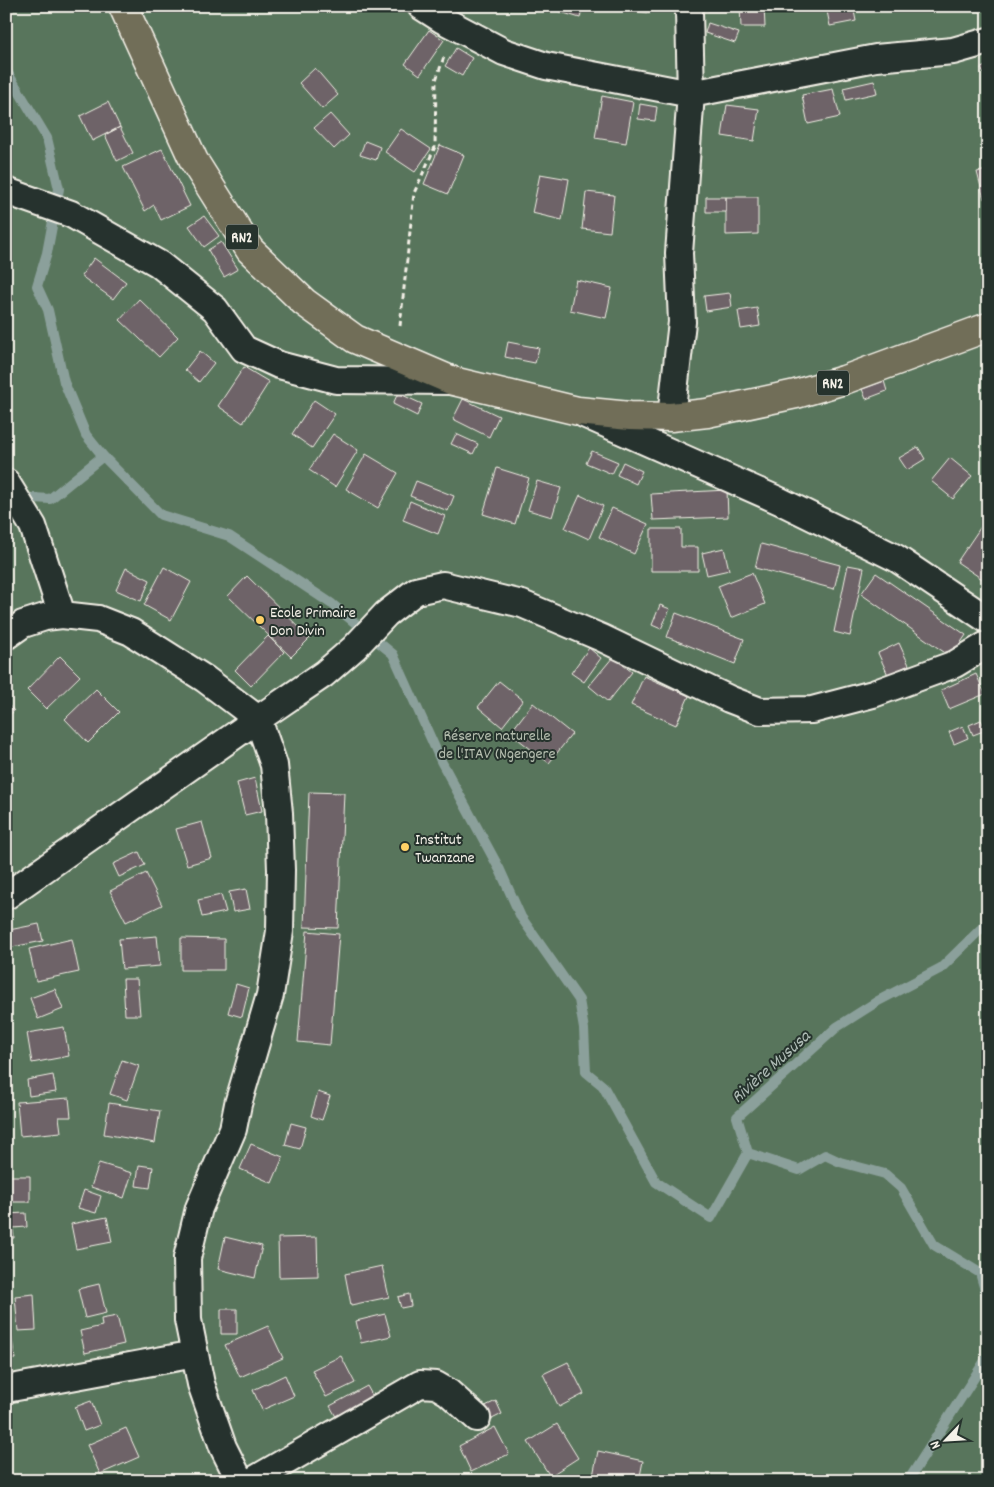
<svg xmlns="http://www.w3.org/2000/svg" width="994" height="1487" font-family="Dekko,sans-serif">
<rect width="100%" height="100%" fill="#26332d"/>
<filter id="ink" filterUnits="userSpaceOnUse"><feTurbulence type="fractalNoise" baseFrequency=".02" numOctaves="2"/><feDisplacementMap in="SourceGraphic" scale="10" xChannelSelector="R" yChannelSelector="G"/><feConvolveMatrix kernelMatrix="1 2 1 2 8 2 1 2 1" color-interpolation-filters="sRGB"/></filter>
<g filter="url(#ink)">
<!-- green -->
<path fill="#58745b" stroke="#a6b2a2" d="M6,6H988V1481H6Z"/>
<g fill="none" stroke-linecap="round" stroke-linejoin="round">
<!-- stream -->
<path stroke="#8ba09b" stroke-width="10" d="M6,70L47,138L59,189L47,253L37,286L48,310L64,382L86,435L103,456L161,515L229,536L332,604L393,654L441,761L500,870L521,917L579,1000L584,1029L586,1072L603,1086L656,1182L711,1218L748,1153
M17,497L50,499L103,456
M748,1153L737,1117L837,1027L878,1001L941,968L988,922
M748,1153L799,1170L825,1155L840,1162L885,1174L901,1188L934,1245L980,1273L988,1301
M908,1481L988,1356"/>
</g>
<!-- building -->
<path fill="#6e6468" stroke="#f4f1e8" d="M556,6H583L580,18L554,10Z
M636,6H651L649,13L635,11Z
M708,6H732L733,11H708Z
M740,6H764L765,27H741Z
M826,6H853L856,21L830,26Z
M708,23L739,33L735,43L705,33Z
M429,30L444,40L420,75L405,64Z
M456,48L472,58L462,76L445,66Z
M988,65V83L981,68Z
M315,68L338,95L322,109L299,83Z
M874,81L877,93L846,100L843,88Z
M833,89L840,117L808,124L802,95Z
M602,96L633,102L626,143L595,138Z
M108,102L120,127L92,141L80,116Z
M640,104L657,107L655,121L638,119Z
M727,105L759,109L754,141L722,136Z
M330,114L349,135L334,149L314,128Z
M120,127L133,153L117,161L105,135Z
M401,129L431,149L415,172L385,152Z
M365,141L380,147L376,160L360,155Z
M440,145L464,155L448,194L424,184Z
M162,149L190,206L161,220L154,205L145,211L123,167Z
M988,170V198L984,199L977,172Z
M540,174L569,179L562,220L532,213Z
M586,192L614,195L610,232L582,229Z
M706,197H726V212H706Z
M726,197H758V234L726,235Z
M204,216L219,236L204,247L189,226Z
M221,242L238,269L224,277L208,250Z
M94,258L126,282L113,299L81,276Z
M576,280L612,288L606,318L570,310Z
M730,293L732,307L706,311L704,296Z
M139,299L178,337L159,357L120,320Z
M757,308L760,326L741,329L738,311Z
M508,342L539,348L535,363L505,357Z
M200,351L214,363L199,382L185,370Z
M244,367L269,382L243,423L218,406Z
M884,381L887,391L866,399L862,389Z
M398,393L422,404L417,416L393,404Z
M463,399L499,416L489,437L453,419Z
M314,400L335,414L312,448L292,434Z
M333,434L358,450L335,487L309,470Z
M456,434L478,444L473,454L451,444Z
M918,447L925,459L907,470L899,458Z
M592,451L618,462L612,474L586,463Z
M366,454L398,473L378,508L346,489Z
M950,458L972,476L953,499L931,481Z
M623,462L642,471L636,484L617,475Z
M497,468L529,478L515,524L483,514Z
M416,481L454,496L448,511L410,496Z
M537,481L561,488L552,517L528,510Z
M727,490L728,517L653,520L651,494Z
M580,495L603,506L589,539L565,528Z
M410,501L445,516L438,534L403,520Z
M612,508L648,524L634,554L599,537Z
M982,525L988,529V583L957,562Z
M651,529H681V547H698V571H651Z
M761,544L840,565L834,589L755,568Z
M724,548L729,570L707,575L702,553Z
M848,565L864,568L850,636L834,632Z
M164,567L191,582L171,620L144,605Z
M126,568L150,580L141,601L116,590Z
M752,573L765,604L731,618L718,586Z
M876,573L966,635L951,657L861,594Z
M247,576L310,638L291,657L228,596Z
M660,605L670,609L661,629L652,625Z
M676,613L744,639L735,664L667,637Z
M268,636L284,652L251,686L235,670Z
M899,643L909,665L888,675L878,653Z
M589,648L601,658L584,682L571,673Z
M60,656L80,676L46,709L27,690Z
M613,657L632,672L608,702L589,686Z
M976,674L985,694L949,709L941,690Z
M644,676L689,696L676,725L631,705Z
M499,681L523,700L502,727L478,707Z
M96,689L119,712L88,743L65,719Z
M6,702L14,711L6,718Z
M533,703L572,734L549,763L510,733Z
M981,720L986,730L973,735L969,725Z
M963,726L968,738L954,744L949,732Z
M255,778L262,811L245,815L237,783Z
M309,792L344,793L338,928L304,927Z
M202,822L212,858L187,865L176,829Z
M139,852L145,865L119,877L113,864Z
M146,873L162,905L126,922L110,891Z
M246,889L250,909L233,912L229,892Z
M221,895L226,912L202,917L198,900Z
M39,924L43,941L12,947L9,930Z
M307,931L339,934L330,1045L298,1042Z
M157,936L160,966L122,969L119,939Z
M181,938L224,939V970H181Z
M72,939L79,972L36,981L29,949Z
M123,979H137L140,1015H125Z
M236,984L249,988L242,1017L228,1013Z
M55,989L63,1009L38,1019L30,998Z
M64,1027L69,1056L32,1063L27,1033Z
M122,1060L139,1066L127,1100L110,1094Z
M53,1075L56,1092L29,1096L27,1080Z
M318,1092L330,1096L322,1120L311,1116Z
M69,1098L71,1117H59L61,1132L20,1136L17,1102Z
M109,1103L160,1111L155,1143L104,1134Z
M291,1123L306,1127L300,1149L285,1145Z
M251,1144L283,1157L272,1183L240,1169Z
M99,1163L132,1173L124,1198L91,1187Z
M139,1165L153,1167L150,1188L136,1186Z
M6,1176H30V1202H6Z
M84,1190L101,1196L96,1213L78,1208Z
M26,1213L27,1227L13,1228L14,1238H6V1214Z
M107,1217L112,1242L76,1249L71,1224Z
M225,1237L262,1246L255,1278L218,1269Z
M317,1237L318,1276L279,1277L278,1238Z
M382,1266L389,1297L351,1305L345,1274Z
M99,1284L106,1313L85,1318L78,1289Z
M34,1294L36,1330L18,1331L15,1296Z
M409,1294L411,1306L401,1308L398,1297Z
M221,1309H237V1334H221Z
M385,1314L391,1336L361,1343L356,1321Z
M117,1316L124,1344L85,1353L80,1331L102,1326L101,1319Z
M6,1326H10L15,1359L6,1360Z
M268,1326L283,1358L240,1377L225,1345Z
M341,1356L355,1383L326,1397L312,1370Z
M568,1362L584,1394L559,1407L543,1374Z
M285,1375L294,1396L262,1410L253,1390Z
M367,1386L376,1402L339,1422L330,1406Z
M91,1401L100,1425L84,1431L75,1407Z
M496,1401L502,1414L488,1421L481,1408Z
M557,1424L578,1458L550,1476L528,1442Z
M495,1427L509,1454L471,1472L459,1446Z
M126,1428L139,1457L100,1474L87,1445Z
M598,1451L643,1461L639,1481H592Z
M6,1462L16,1481H6Z"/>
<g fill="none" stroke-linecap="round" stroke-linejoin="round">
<defs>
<path id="minor" d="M421,6L443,20L504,52L546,66L691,94L876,58L953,51L988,41
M6,191L71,214L159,264L215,309L244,349L279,365L336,380L453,381
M584,414L780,501L896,558L988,620
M671,417L682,322L679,253L691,94L689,11L690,6
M6,482L33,526L62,615
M6,636L23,624L45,617L62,615L98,619L131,632L205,679L258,719L274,765L279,813L281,870L280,931L270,995L238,1104L233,1129L199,1208L187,1258L188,1320L201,1384L223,1447L240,1481
M6,896L258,719L324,674L354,648L386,614L416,591L443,585L522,604L602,638L729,699L760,711L812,710L873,694L955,664L988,644
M6,1389L195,1354
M252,1481L420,1384L436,1385L448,1392L477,1418"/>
<path id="trunk" d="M123,6L194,161L250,250L304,302L355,339L453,381L578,411L630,416L671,417L707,413L796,394L844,380L988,327"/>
</defs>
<!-- minor casing -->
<use href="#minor" stroke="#f4f1e8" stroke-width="30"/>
<!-- trunk casing -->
<use href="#trunk" stroke="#f4f1e8" stroke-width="31"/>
<!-- path -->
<path stroke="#f4f1e8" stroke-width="3" stroke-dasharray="5 4" stroke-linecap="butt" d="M400,326L414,193L435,147L436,80L445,54"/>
<!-- minor -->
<use href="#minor" stroke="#26332d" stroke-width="26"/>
<!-- trunk -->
<use href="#trunk" stroke="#716e59" stroke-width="28"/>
</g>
</g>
<!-- markers -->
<g fill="#ffd166" stroke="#26332d" stroke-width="2">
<circle cx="260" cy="620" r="5"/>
<circle cx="405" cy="847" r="5"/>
</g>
<g text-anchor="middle" stroke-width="4" stroke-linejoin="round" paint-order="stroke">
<!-- shield labels -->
<g fill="#26332d" stroke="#b6b8b0" stroke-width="1">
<rect x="226" y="224.5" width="32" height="25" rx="4"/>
<rect x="817" y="370.5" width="32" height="25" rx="4"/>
</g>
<g font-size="15" font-weight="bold" fill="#f4f1e8">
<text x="242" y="242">RN2</text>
<text x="833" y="388">RN2</text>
</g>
<!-- poi labels -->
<g font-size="16" fill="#f4f1e8" stroke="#26332d" text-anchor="start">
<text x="270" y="617">Ecole Primaire<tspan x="270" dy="18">Don Divin</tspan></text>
<text x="415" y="844">Institut<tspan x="415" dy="18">Twanzane</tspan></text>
</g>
<!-- park labels -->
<g font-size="16" fill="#b6bfb0" stroke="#26332d">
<text x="497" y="740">Réserve naturelle<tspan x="497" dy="18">de l'ITAV (Ngengere</tspan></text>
</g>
<!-- water labels -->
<g font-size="18" font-style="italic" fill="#aebbb5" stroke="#26332d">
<text transform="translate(770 1066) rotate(-42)" y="6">Rivière Mususa</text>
</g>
</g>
<!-- margin -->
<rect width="994" height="1487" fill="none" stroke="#26332d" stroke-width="25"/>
<rect x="12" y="12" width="969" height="1462" fill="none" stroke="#f4f1e8" stroke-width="2" filter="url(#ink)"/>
<!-- north arrow -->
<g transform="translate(946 1440) rotate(245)" stroke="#26332d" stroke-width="4" paint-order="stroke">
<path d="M0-4L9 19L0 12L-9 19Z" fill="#f4f1e8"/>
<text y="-8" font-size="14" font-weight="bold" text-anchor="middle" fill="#f4f1e8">N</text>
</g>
</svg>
